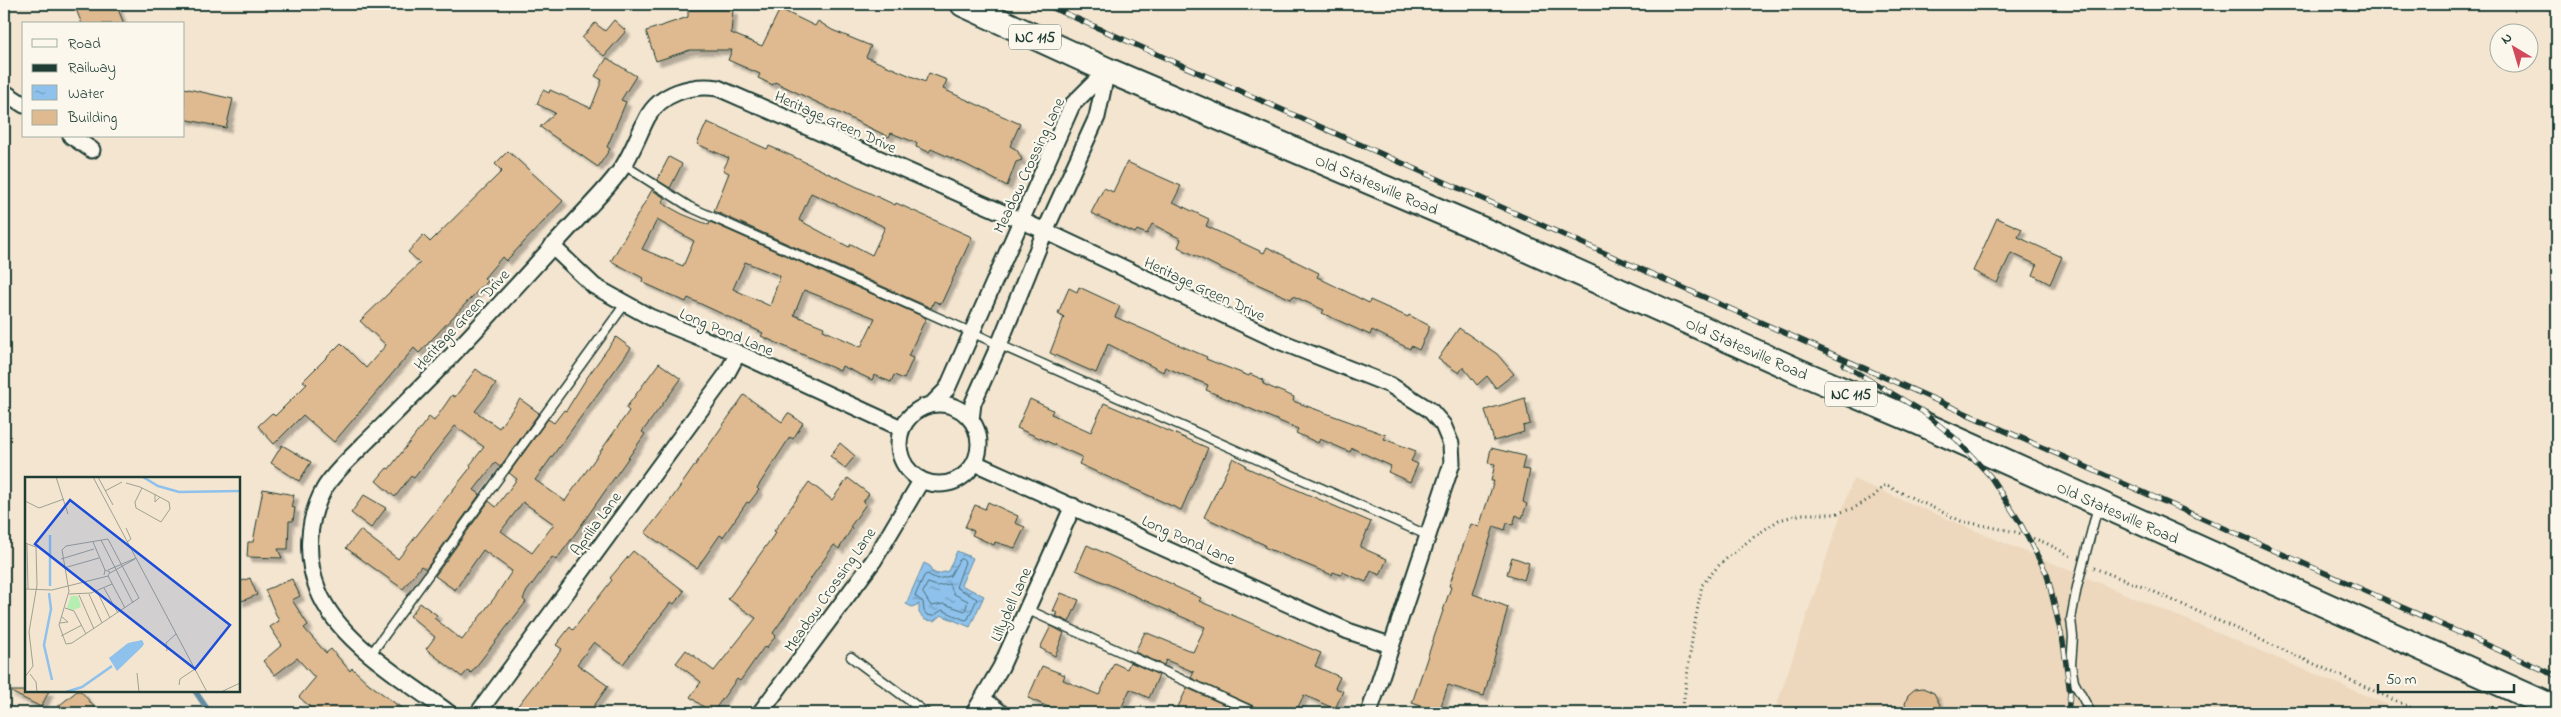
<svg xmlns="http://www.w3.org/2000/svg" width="2561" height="717" font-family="'Indie Flower',sans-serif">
<defs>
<pattern id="water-ripples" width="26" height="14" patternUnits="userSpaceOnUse" patternTransform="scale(1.25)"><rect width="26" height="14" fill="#8ec1eb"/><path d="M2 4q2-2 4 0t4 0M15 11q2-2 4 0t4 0" fill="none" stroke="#739ebf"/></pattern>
<filter id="shadow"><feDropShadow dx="4.5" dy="4.5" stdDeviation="1" flood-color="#0004"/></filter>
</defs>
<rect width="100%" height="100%" fill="#f3e5d0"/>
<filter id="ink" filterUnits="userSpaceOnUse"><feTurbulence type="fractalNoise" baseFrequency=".02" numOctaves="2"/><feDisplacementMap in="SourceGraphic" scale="10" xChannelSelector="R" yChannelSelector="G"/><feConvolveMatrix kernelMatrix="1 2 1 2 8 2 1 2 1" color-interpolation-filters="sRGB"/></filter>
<g filter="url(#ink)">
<!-- built -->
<path fill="#edd8bd" d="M1853,479L2407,713H1774Z"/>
<!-- water -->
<path fill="url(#water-ripples)" stroke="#628ca2" d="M957,551L973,558L961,585L984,596L970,627L941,615L934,621L925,620L919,613V604L912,607L906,604L924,563L930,566L931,571L937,574L948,571Z"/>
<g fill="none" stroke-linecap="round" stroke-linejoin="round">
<!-- shore -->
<path stroke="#4b727d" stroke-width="1" d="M962,559L965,562L956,587L977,599L968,619L965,620L942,610L933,616L927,615L924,611L923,602L915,596L924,576L927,574L937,579L950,576L959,560Z
M928,583L937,586L949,584L954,594L968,601L965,611L944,604L931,606L923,593Z"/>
<!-- stream -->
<path stroke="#628ca2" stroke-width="5.5" d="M195,691L210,713"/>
</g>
<!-- building -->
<path fill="#dfba90" stroke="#1f3d34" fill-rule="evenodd" filter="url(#shadow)" d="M84,4H116L124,24H82L75,7Z
M780,9L815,26L818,21L832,30L871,46L866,57L925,82L929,73L947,80L943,89L1020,124L1010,146L1017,150L1022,160L1016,162L1007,186L967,165L931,149L929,152L916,147L917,143L891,133L889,137L775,82L773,85L758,78L760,74L728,60L732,50H690L656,61L646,31L688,17V10H733L731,33L762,46Z
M614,20L626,31L604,56L582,38L595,23L605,31Z
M607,58L636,76L621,100L626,102L607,147L610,149L598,167L540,127L555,113L537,104L543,90L549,93L550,90L591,108L602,80L595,76Z
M184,88L233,99L226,128L184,119Z
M707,122L767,149L769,146L792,156L895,205L896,203L972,237L941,304L934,301L931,308L714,211L729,173L723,170L729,158L697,144ZM811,193L885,227L872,255L851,244L849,247L799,220Z
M508,151L563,201L506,261L502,257L484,278L487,281L419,353L414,348L334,442L303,415L274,444L258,426L272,413L275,416L307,384L303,381L341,343L366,368L386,345L360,321L420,263L408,252L423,235L430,242L502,171L495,164Z
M669,157L682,164L670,188L657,180Z
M1127,162L1181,186L1173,202L1209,219L1206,226L1264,253L1267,247L1319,273L1317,277L1369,303L1370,300L1408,317L1409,315L1430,326L1419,350L1411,346L1410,349L1372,330L1370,335L1322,313L1324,310L1293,296L1291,299L1216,266L1178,247L1181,239L1152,224L1147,234L1137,230L1135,233L1091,213L1104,188L1113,192Z
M652,190L665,198L662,203L682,214L709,225L710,222L926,318L908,356L913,358L904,379L894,375L891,382L874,375L872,380L842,366L840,371L761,336L763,333L688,298L686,302L642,282L643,278L611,261ZM657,220L694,241L683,266L642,249ZM745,262L780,276L770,306L733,289ZM804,290L875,318L861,347L823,330L824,327L794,315Z
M1997,218L2022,229L2018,237L2062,257L2050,284L2033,275L2037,265L2011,253L1997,283L1973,271Z
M1079,287L1120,306L1115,317L1207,357L1206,359L1249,376L1250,374L1264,380L1263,384L1294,397L1293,401L1386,435L1384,439L1416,451L1411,461L1418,464L1410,482L1388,472L1391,466L1352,448L1350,452L1320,439L1318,443L1296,433L1298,429L1206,390L1208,385L1165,367L1163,372L1108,344L1096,373L1050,353L1064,317L1058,313L1069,288L1077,292Z
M1459,328L1497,354L1514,374L1496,388L1487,376L1477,385L1463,367L1459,373L1438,359Z
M616,337L631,348L535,480L565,501L629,411L626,408L659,363L681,379L642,432L645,434L568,544L556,560L552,557L527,591L523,599L526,602L471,673L468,670L462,677L426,649L435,637L410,616L420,603L437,615L434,618L462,640L495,597L512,571L483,550L455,590L435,576L489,501L496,507L517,479L509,473L548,419L554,423L564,410L566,411L586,379ZM523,502L554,524L532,553L501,531Z
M476,369L496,384L475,411L499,428L520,399L539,413L500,467L495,463L474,490L480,494L426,569L421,566L403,589L346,548L360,530L398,559L471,467L470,465L484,447L455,426L414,478L411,476L395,497L376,481L387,468L389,469L429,417L434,421L452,395L455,397Z
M744,395L782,422L788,413L803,423L793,439L790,437L757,488L759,490L749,503L747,502L723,537L720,535L697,568L645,533L670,501Z
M1525,398L1530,424L1523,426L1524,432L1494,441L1485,410Z
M1030,399L1053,410L1051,414L1091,432L1104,403L1208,448L1181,510L1079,464L1082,457L1017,428Z
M840,443L855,456L845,468L830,456Z
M282,445L311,462L299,481L271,463Z
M1491,448L1525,456L1522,469L1530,470L1523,502L1527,504L1522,518L1516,515L1513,525L1507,523L1505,530L1494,526L1473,594L1508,607L1484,696L1448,685L1439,712L1412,703L1451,587L1449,586L1458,560L1471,524L1479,527L1494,481H1491L1495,464L1488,463Z
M1233,458L1246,465L1245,467L1371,522L1360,547L1387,559L1380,575L1371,571L1366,582L1342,572L1341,575L1333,572L1332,575L1264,547L1265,545L1204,517Z
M848,478L869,494L863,502L866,504L850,527L852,528L839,549L834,545L773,633L776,636L766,648L764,647L740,681L737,679L712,713L690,697L701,682L676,663L686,650L714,671L756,618L728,599L776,532L774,531L809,482L832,500Z
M263,489L294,495L291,507L295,508L293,521H289L288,549H278L282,558L247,557L248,542H253Z
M364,495L386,508L371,528L351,513Z
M988,502L1018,516L1015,523L1025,527L1015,548L995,542L994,545L972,535L974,531L965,527L975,505L985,509Z
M1087,545L1174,585V586L1201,598L1199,601L1321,653L1315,666L1340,677L1335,688L1343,691L1335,709L1304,695L1295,713H1262L1258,708L1191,678L1194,672L1166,660L1164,665L1135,652L1145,632L1193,652L1205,627L1076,570Z
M633,551L684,591L674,604L671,602L623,664L594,642L577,664L608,686L589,713H512L562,649L556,645L570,627L573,630L612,580L610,578Z
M1512,557L1529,563L1524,580L1507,574Z
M250,578L257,595L239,602V582Z
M292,579L300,596L292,600L308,625L304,628L326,653L331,649L350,671L352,668L368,683L408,713H317L299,697L315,678L297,658L275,675L263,661L282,645L270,627L279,621L265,590Z
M1061,593L1079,600L1069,622L1056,616L1057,613L1053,611Z
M1051,626L1064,633L1055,656L1040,648Z
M1130,662L1159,675L1149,698L1130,689L1119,713H1062L1028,698L1042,666L1065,675L1063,680L1099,695L1114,663L1127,669Z
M1187,688L1243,713H1175Z
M1923,688L1934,693L1944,713H1908L1905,704L1908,695L1915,689Z
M9,691H49L41,707Z
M77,691H81L99,713H50Z"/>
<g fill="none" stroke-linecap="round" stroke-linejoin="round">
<defs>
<path id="lane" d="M624,165L690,207L1429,536
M1026,609L1256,713
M371,654L625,304
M851,657L926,713
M2091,713L2074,682L2071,665L2073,637L2071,619L2077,587L2098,506"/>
<path id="street" d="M4,92L24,105
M71,136L92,150
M552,246L594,286L650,317L738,353L901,428
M899 444a40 40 0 1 1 80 0a40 40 0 1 1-80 0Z
M932,404L947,389L1072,105L1107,70
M971,420L973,403L999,345L1045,231L1097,117L1107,70
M975,463L1348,631L1390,645
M983,699L1001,713
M449,713C406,680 338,642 318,590C305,558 307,520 324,489C334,472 351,458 364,444C387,422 409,399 432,376C484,323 534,266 585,211C599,196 613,182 624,165C633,150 639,134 647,118C660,93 692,84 718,88L1045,231L1279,341L1390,385L1430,410L1443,425L1451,444L1452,463L1369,713
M478,713L726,375L738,353
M760,713L874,560L921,481
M974,713L1001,667L1073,506"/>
<path id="primary" d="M963,4L1107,70L1481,229L1800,372L1918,422L2557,709"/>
</defs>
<!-- lane casing -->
<use href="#lane" stroke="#1f3d34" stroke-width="11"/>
<!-- street casing -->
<use href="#street" stroke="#1f3d34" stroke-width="19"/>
<!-- primary casing -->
<use href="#primary" stroke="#1f3d34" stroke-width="28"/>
<!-- path -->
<path stroke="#1f3d34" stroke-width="3" stroke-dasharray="1 4" stroke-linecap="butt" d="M2094,568L2148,589L2423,713
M1682,713L1693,633L1702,585L1720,564L1752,538L1779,520L1802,514H1835L1854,508L1873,497L1885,485L1961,521L2016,532L2046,543L2073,557"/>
<!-- lane -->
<use href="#lane" stroke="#fbf7ec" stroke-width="8"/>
<!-- street -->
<use href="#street" stroke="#fbf7ec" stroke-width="15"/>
<!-- primary -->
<use href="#primary" stroke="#fbf7ec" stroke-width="24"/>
<defs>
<path id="rail" d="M1044,4L2557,676
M1844,365L1922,411L1956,439L1990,476L2019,521L2047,574L2063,642L2070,693L2068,713"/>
</defs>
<!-- rail casing -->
<use href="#rail" stroke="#1f3d34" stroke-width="5.5"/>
<!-- rail -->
<use href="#rail" stroke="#fbf7ec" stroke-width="4" stroke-dasharray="11" stroke-linecap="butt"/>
</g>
</g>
<g text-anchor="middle" stroke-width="4.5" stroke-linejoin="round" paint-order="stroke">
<!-- shield labels -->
<g fill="#fbf7ec" stroke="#61756b" stroke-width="1">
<rect x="1009" y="24.5" width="52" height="25" rx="4"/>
<rect x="1825" y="381.5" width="52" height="25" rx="4"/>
</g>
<g font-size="15" font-weight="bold" fill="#1f3d34">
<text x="1035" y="42">NC 115</text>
<text x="1851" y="399">NC 115</text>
</g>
<!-- street labels -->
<g font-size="16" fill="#1f3d34" stroke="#fbf7ec">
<text transform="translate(836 121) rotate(24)" y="6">Heritage Green Drive</text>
<text transform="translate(1028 165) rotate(-65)" y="6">Meadow Crossing Lane</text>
<text transform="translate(1377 184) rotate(23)" y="6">Old Statesville Road</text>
<text transform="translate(1205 288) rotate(25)" y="6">Heritage Green Drive</text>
<text transform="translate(461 319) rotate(-47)" y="6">Heritage Green Drive</text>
<text transform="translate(727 331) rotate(23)" y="6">Long Pond Lane</text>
<text transform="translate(1747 348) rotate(24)" y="6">Old Statesville Road</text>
<text transform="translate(2118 512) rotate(24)" y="6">Old Statesville Road</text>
<text transform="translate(595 523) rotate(-54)" y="6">Aprilia Lane</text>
<text transform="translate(1189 539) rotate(24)" y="6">Long Pond Lane</text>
<text transform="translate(829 589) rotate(-55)" y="6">Meadow Crossing Lane</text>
<text transform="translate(1010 604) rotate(-66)" y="6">Lillydell Lane</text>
</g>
</g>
<!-- overview -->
<g transform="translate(25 477)">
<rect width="215" height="215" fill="#f3e5d0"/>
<path d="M46,119H53L56,130L48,133L42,131Z" fill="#b5eeb1"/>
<path d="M117,163L119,167L117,170L92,194L84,181L103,166Z" fill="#8ec1eb"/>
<path fill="none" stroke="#8ec1eb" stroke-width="2.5" d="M118,0L133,9L154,15L215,14M25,109V58M24,116L26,132L19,168L27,203M41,215L57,210L87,189"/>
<path fill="none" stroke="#9ea292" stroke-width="1" d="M31,0L43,37M68,0L182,215M73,0L88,28M101,6L115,10L127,16L144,25L145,32L136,45L111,31L110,25L117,11M80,14L97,5M130,17V25L135,20M0,24L14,31L39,22M101,51L106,62L102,65M83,62L114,121L47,166L41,167L34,148L44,114L37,73L41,69ZM76,63L108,126M68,65L80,93M0,66L11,70L12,108L4,155L8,189L0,200M2,66L3,112M36,82L69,72M39,91L74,81M83,93L111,81M85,96L110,82M83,99L100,131M79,111L93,136M0,112L27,113L83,99L85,95L80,93L79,98M72,114L85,141M44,117L66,116L87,107M64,117L77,146M54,118L69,152M40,131L49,134L61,157M35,146L43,145L37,140M36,159L57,148M142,174L141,166L151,157M112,196L114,215M5,197L11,205L12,215M154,208L155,202L170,192M196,215L215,206"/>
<path fill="#1d4ed8" fill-opacity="0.15" stroke="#1d4ed8" stroke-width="2.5" d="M45,23L205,148L170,192L10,67Z"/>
<rect width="215" height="215" fill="none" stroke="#1f3d34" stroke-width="2.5"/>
</g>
<!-- margin -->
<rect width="2561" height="717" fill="none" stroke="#fbf7ec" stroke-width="20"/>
<rect x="10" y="10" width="2541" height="697" fill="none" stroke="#1f3d34" stroke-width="2" filter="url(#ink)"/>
<!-- legend -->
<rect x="22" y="22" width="162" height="115" fill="#fbf7ec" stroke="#a3ada2"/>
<rect x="32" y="39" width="25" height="8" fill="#fbf7ec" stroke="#a3ada2"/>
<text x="68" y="48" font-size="15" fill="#1f3d34">Road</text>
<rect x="32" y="64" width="25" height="8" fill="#1f3d34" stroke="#a3ada2"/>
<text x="68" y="72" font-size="15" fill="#1f3d34">Railway</text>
<rect x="32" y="85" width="25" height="15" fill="url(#water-ripples)" stroke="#a3ada2"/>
<text x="68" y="98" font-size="15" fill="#1f3d34">Water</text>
<rect x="32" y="110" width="25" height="15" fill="#dfba90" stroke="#a3ada2"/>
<text x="68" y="122" font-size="15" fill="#1f3d34">Building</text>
<!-- north arrow -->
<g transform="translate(2514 48) rotate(322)"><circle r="24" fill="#fbf7ec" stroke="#a3ada2"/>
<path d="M0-4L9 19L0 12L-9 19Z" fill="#d1495b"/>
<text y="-8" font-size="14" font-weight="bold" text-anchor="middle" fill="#1f3d34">N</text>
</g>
<!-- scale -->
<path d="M2378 684v8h136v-8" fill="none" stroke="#1f3d34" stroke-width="2.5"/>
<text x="2386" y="684" font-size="15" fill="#1f3d34" stroke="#fbf7ec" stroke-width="4" paint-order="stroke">50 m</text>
</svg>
